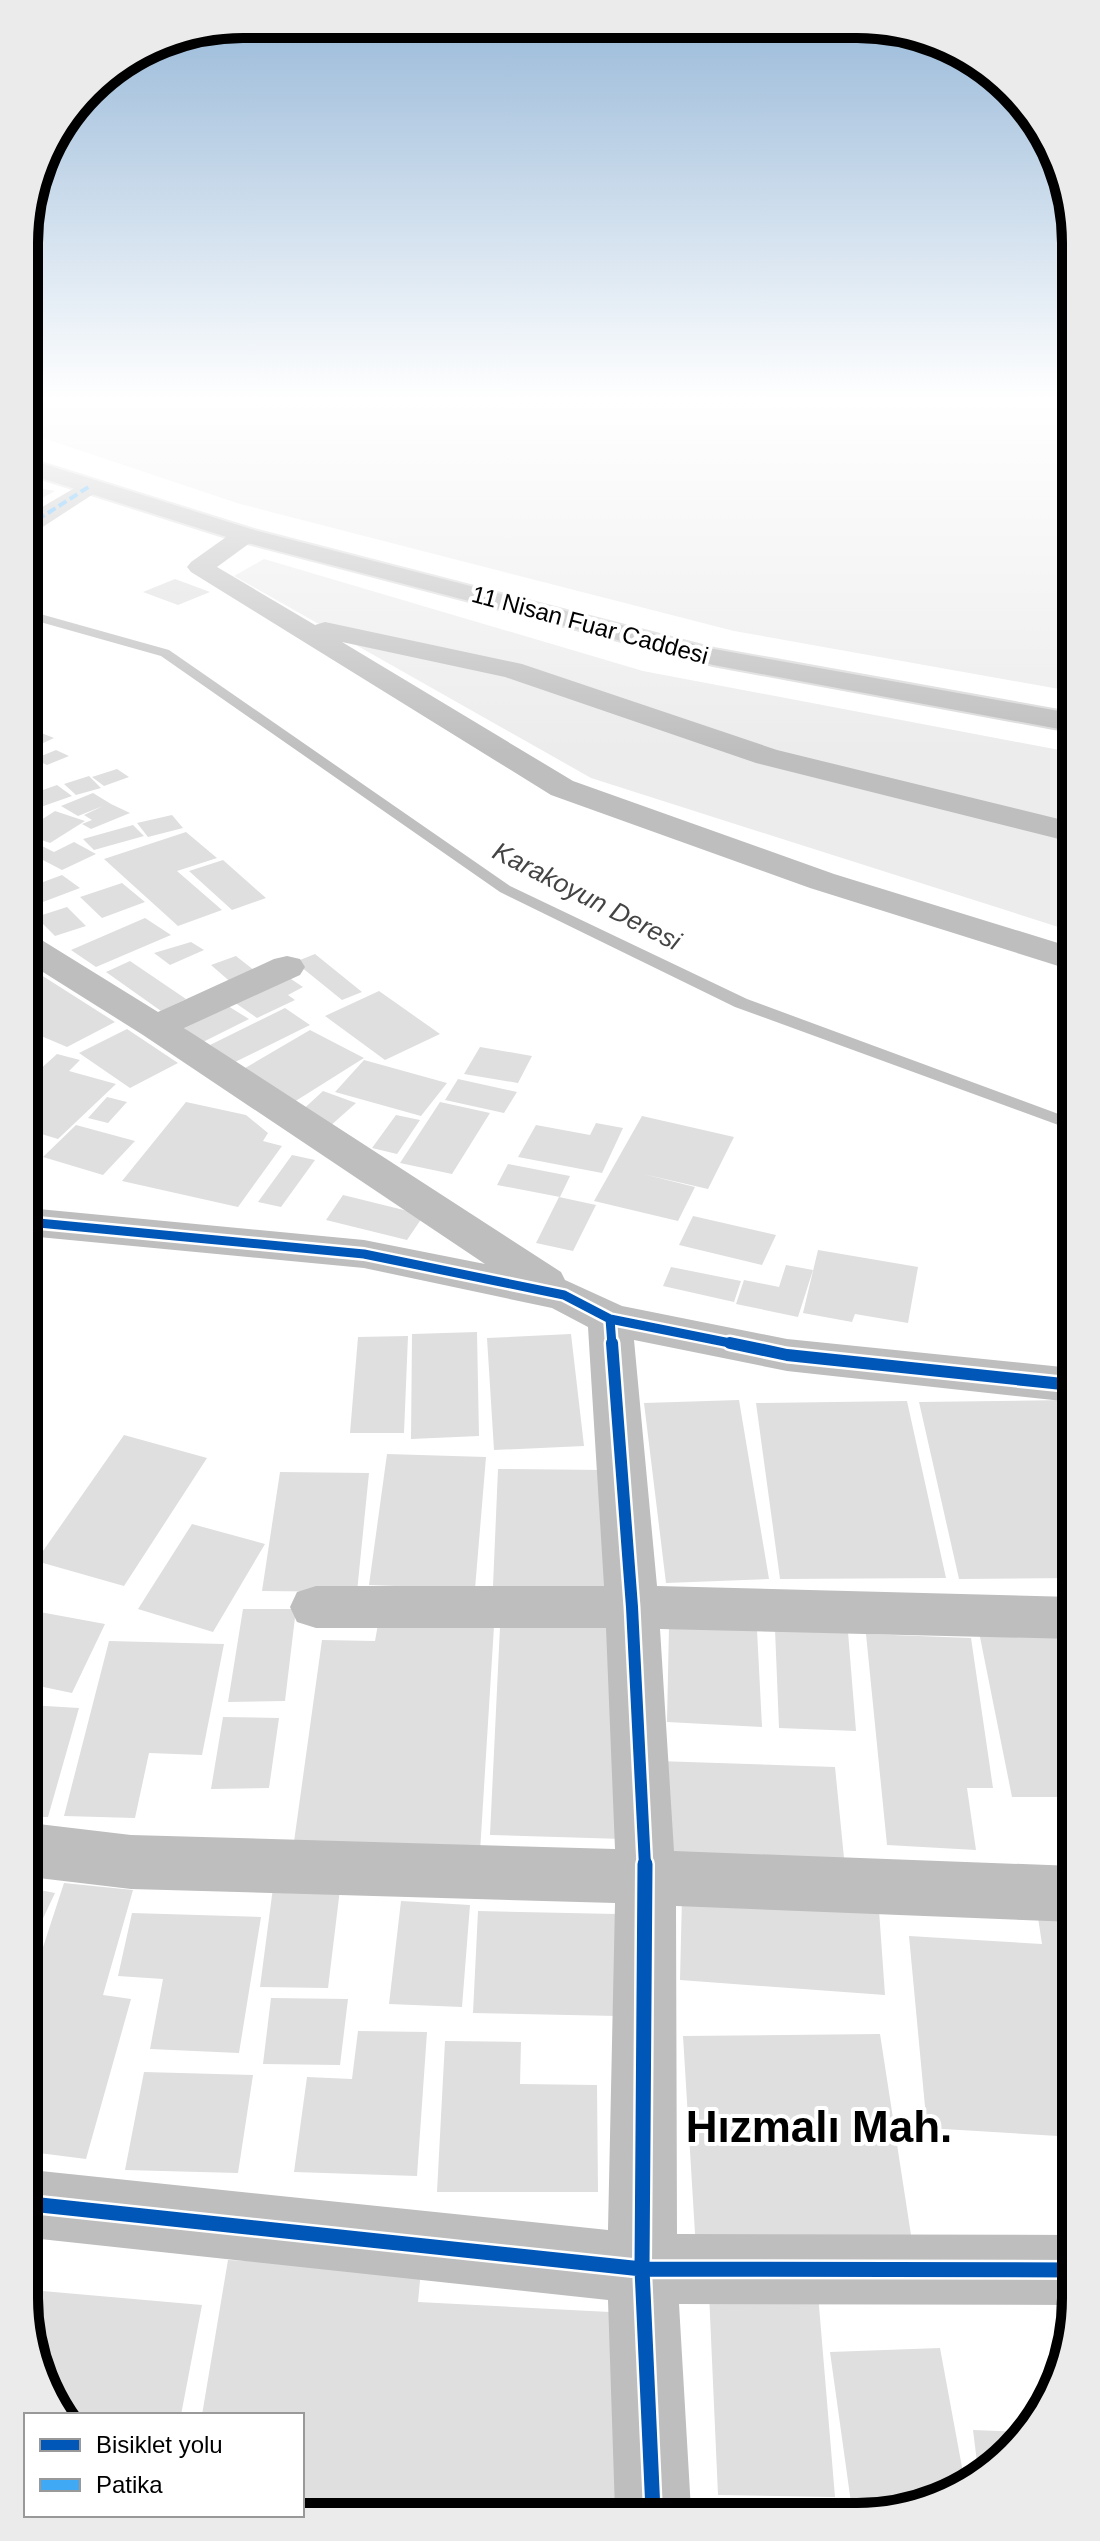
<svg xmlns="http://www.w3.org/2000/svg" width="1100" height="2541" font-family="Arial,sans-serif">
<rect width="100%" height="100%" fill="#fff"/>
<!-- green -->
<path fill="#ececec" d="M25,396H1069L1070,691L734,631L240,504L25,432Z
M264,559L643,671L1070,752L1071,931L591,778L234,576Z"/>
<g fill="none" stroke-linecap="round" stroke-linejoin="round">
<!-- stream -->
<path fill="#bfbfbf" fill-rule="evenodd" d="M26,610L169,650L510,886L747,999L1072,1119V1130L735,1007L500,892L161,656L26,618Z"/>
</g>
<!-- building -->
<path fill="#dfdfdf" d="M25,486L55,491L25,507Z
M175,579L210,592L178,605L143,592Z
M26,727L54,738L26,751Z
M56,750L69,756L47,765L34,759Z
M117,769L129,777L104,786L92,777Z
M89,776L101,788L76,795L64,784Z
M57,785L72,796L35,809L26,803V796Z
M93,793L111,804L130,813L91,829L82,824L92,820L84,815L103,806L78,816L61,806Z
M55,811L85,821L50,843L27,835V829Z
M172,815L183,828L148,837L137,823Z
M133,825L144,836L94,850L83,839Z
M186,832L217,858L177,871L222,910L178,926L104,859Z
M34,842L54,852L74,842L96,854L62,870L39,858L27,864V846Z
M223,860L266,898L232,910L189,871Z
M62,875L80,888L27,908V888Z
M122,883L145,902L102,918L80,897Z
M67,907L86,926L55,936L36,917Z
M145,918L171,935L96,967L71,950Z
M191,942L204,950L170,965L154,953Z
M315,954L362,992L342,1000L295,962Z
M236,956L260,975L234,985L211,965Z
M130,961L186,999L161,1011L106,972Z
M27,966L115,1022L67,1047L27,1030Z
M288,977L303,987L288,995L295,1000L257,1018L234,1002Z
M379,991L440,1034L385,1060L325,1016Z
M228,1006L249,1019L203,1042L183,1027Z
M285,1008L310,1025L235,1062L210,1045Z
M127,1029L178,1063L130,1088L79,1053Z
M310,1030L364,1058L294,1102L240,1071Z
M480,1047L532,1056L518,1083L464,1074Z
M57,1054L80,1060L69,1071L116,1084L58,1139L28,1130L27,1081Z
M364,1060L447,1083L421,1116L335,1092Z
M458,1079L517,1092L504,1113L445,1100Z
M323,1091L356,1103L329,1127L297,1115Z
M107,1097L127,1102L108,1123L88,1118Z
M186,1102L246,1115L268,1133L263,1141L282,1146L238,1207L122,1181Z
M440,1102L490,1113L452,1174L400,1163Z
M396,1115L420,1120L397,1154L372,1148Z
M642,1116L734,1137L708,1189L643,1174L695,1187L678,1221L594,1201Z
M596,1123L623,1128L602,1173L518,1157L536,1125L590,1135Z
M76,1125L135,1141L103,1175L43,1157Z
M292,1155L315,1160L281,1207L258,1202Z
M508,1164L570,1176L560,1197L497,1185Z
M343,1195L424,1215L407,1240L326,1220Z
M559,1197L596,1205L573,1251L536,1243Z
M693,1216L776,1235L762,1265L679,1245Z
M818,1250L918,1267L908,1323L855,1314L852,1322L803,1313Z
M786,1265L813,1270L798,1317L736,1304L744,1280L779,1287Z
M671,1267L741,1281L734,1302L663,1286Z
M477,1332L479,1436L411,1439L412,1334Z
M571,1334L584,1446L494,1450L487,1338Z
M408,1336L404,1433H350L358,1337Z
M739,1400L769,1579L666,1583L644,1403Z
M1067,1400L1073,1418V1578L959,1579L919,1402Z
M907,1401L946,1578L780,1579L756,1403Z
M124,1435L207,1458L124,1586L36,1561Z
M387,1454L486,1457L475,1589L369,1585Z
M498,1469L605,1470L609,1586H493Z
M280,1472L369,1473L357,1592L262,1591Z
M192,1524L265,1544L213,1632L138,1609Z
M243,1609H296L285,1701L228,1702Z
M29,1610L105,1624L72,1693L29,1684Z
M378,1624L494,1626L480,1852L293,1849L322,1640L375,1641Z
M669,1626L757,1630L762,1727L667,1722Z
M500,1627L620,1628L623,1839L490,1835Z
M775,1629L848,1632L856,1731L779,1728Z
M979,1632H1073L1074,1797H1012Z
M866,1634L971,1638L993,1788H967L976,1850L887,1845Z
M109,1641L224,1644L202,1755L149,1753L135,1818L64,1816Z
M29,1705L79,1708L48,1817H30Z
M223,1717L279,1718L269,1788L211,1789Z
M657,1761L835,1767L845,1868L659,1862Z
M274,1880L341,1881L328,1988L260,1987Z
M64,1883L133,1890L103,1995L131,1999L86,2159L31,2152L30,1987Z
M30,1888L55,1893L30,1946Z
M682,1897L879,1910L885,1995L680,1980Z
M401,1901L470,1905L462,2007L389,2004Z
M478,1911L617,1914L618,2016L473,2013Z
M1037,1911L1074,1913L1075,2137L927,2128L909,1936L1042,1944Z
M132,1913L261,1917L239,2053L150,2049L163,1979L118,1976Z
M271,1998L348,1999L340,2065L263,2064Z
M358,2031L427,2032L417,2176L294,2172L307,2077L352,2079Z
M880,2034L913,2248L696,2250L683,2036Z
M445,2041L521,2042L520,2084L597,2085L598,2192H437Z
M144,2072L253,2075L238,2173L125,2170Z
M228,2260L421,2270L418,2302L629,2313L626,2511L302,2512V2415H202Z
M31,2290L202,2305L181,2415H69L32,2355Z
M709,2293L818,2294L835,2497L718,2495Z
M940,2348L964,2478L914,2509L852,2510L830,2352Z
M973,2430L1028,2432L1022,2442L978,2470Z"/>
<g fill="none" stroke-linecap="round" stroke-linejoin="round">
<defs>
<path id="major" d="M25,458L254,530L714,649L1070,713V731L713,665L236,540L25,473Z"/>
</defs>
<!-- major casing -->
<use href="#major" stroke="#dbdbdb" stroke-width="4"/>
<!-- minor -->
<path fill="#bebebe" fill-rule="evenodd" d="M90,479L98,481L102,486L98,491L35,532L26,534L25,517Z
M245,528L254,530L257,535L254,540L217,567L315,625L325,622L522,664L777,750L1071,822V842L756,763L505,677L342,642L573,781L834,874L1071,947V970L810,888L551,795L191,572L187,567L191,562L236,530Z
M27,936L40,939L158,1012L274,959L287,956L300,959L305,967L300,975L184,1028L561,1272L565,1280L622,1306L787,1339L1072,1368V1402L787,1371L634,1340L657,1586L1073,1597V1639L660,1629L674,1851L1074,1866V1922L676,1906L677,2234L1075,2235V2305L679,2304L691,2510L615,2511L608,2300L31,2238V2170L608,2230L615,1903L131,1889L30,1877V1823L131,1835L615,1849L606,1628H316L297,1622L290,1607L297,1592L316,1586H604L588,1327L552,1308L364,1268L28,1236V1208L364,1240L485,1264L143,1035L27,962Z"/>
<!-- major -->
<use href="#major" fill="#bebebe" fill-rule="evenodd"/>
<!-- quiet -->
<path stroke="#3fa9f5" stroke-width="4" stroke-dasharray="9 4" stroke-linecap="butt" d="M26,527L90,486"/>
<defs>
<path id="cycleway-far2" d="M28,1222L364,1254L564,1295L610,1319L740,1345
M610,1319L612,1345"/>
<path id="cycleway-far1" d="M612,1343L632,1607L645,1866
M730,1343L787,1355L1072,1385"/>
<path id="cycleway" d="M645,1864L642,2269L653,2511
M31,2204L642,2269L1075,2270"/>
</defs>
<!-- cycleway-far2 casing -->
<use href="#cycleway-far2" stroke="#fff" stroke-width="14"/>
<!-- cycleway-far1 casing -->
<use href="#cycleway-far1" stroke="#fff" stroke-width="17"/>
<!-- cycleway casing -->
<use href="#cycleway" stroke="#fff" stroke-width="20"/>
<!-- cycleway-far2 -->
<use href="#cycleway-far2" stroke="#0057b8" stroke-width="9"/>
<!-- cycleway-far1 -->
<use href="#cycleway-far1" stroke="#0057b8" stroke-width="12"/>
<!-- cycleway -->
<use href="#cycleway" stroke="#0057b8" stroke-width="15"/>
</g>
<!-- sky -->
<linearGradient id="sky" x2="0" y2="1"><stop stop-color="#97b8d8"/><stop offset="0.53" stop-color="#fff"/><stop offset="1" stop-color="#fff" stop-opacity="0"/></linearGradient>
<rect width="1100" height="752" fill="url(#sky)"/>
<g text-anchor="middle" stroke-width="8" stroke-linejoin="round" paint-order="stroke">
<!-- far-street labels -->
<g font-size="24" fill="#000" stroke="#fff">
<text transform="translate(590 625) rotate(15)" y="8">11 Nisan Fuar Caddesi</text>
</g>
<!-- far-water labels -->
<g font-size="26" font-style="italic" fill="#444" stroke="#fff">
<text transform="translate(587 896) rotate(27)" y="9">Karakoyun Deresi</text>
</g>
<!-- near-district labels -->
<g font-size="44" font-weight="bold" fill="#000" stroke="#fff">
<text x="819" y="2142">Hızmalı Mah.</text>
</g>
</g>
<!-- crop -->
<path d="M0 0H1100V2541H0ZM243 38H857A205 205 0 0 1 1062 243V2298A205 205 0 0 1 857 2503H243A205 205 0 0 1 38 2298V243A205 205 0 0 1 243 38Z" fill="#ebebeb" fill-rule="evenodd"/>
<path fill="none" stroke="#000" stroke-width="10" d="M243 38H857A205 205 0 0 1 1062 243V2298A205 205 0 0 1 857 2503H243A205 205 0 0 1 38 2298V243A205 205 0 0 1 243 38Z"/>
<!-- legend -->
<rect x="24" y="2413" width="280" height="104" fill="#ffffff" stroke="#999999" stroke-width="2"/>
<rect x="40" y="2439" width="40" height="12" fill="#0057b8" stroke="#999999" stroke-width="2"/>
<text x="96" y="2453" font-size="24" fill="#000000">Bisiklet yolu</text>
<rect x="40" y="2479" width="40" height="12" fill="#3fa9f5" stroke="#999999" stroke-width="2"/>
<text x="96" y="2493" font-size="24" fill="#000000">Patika</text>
</svg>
